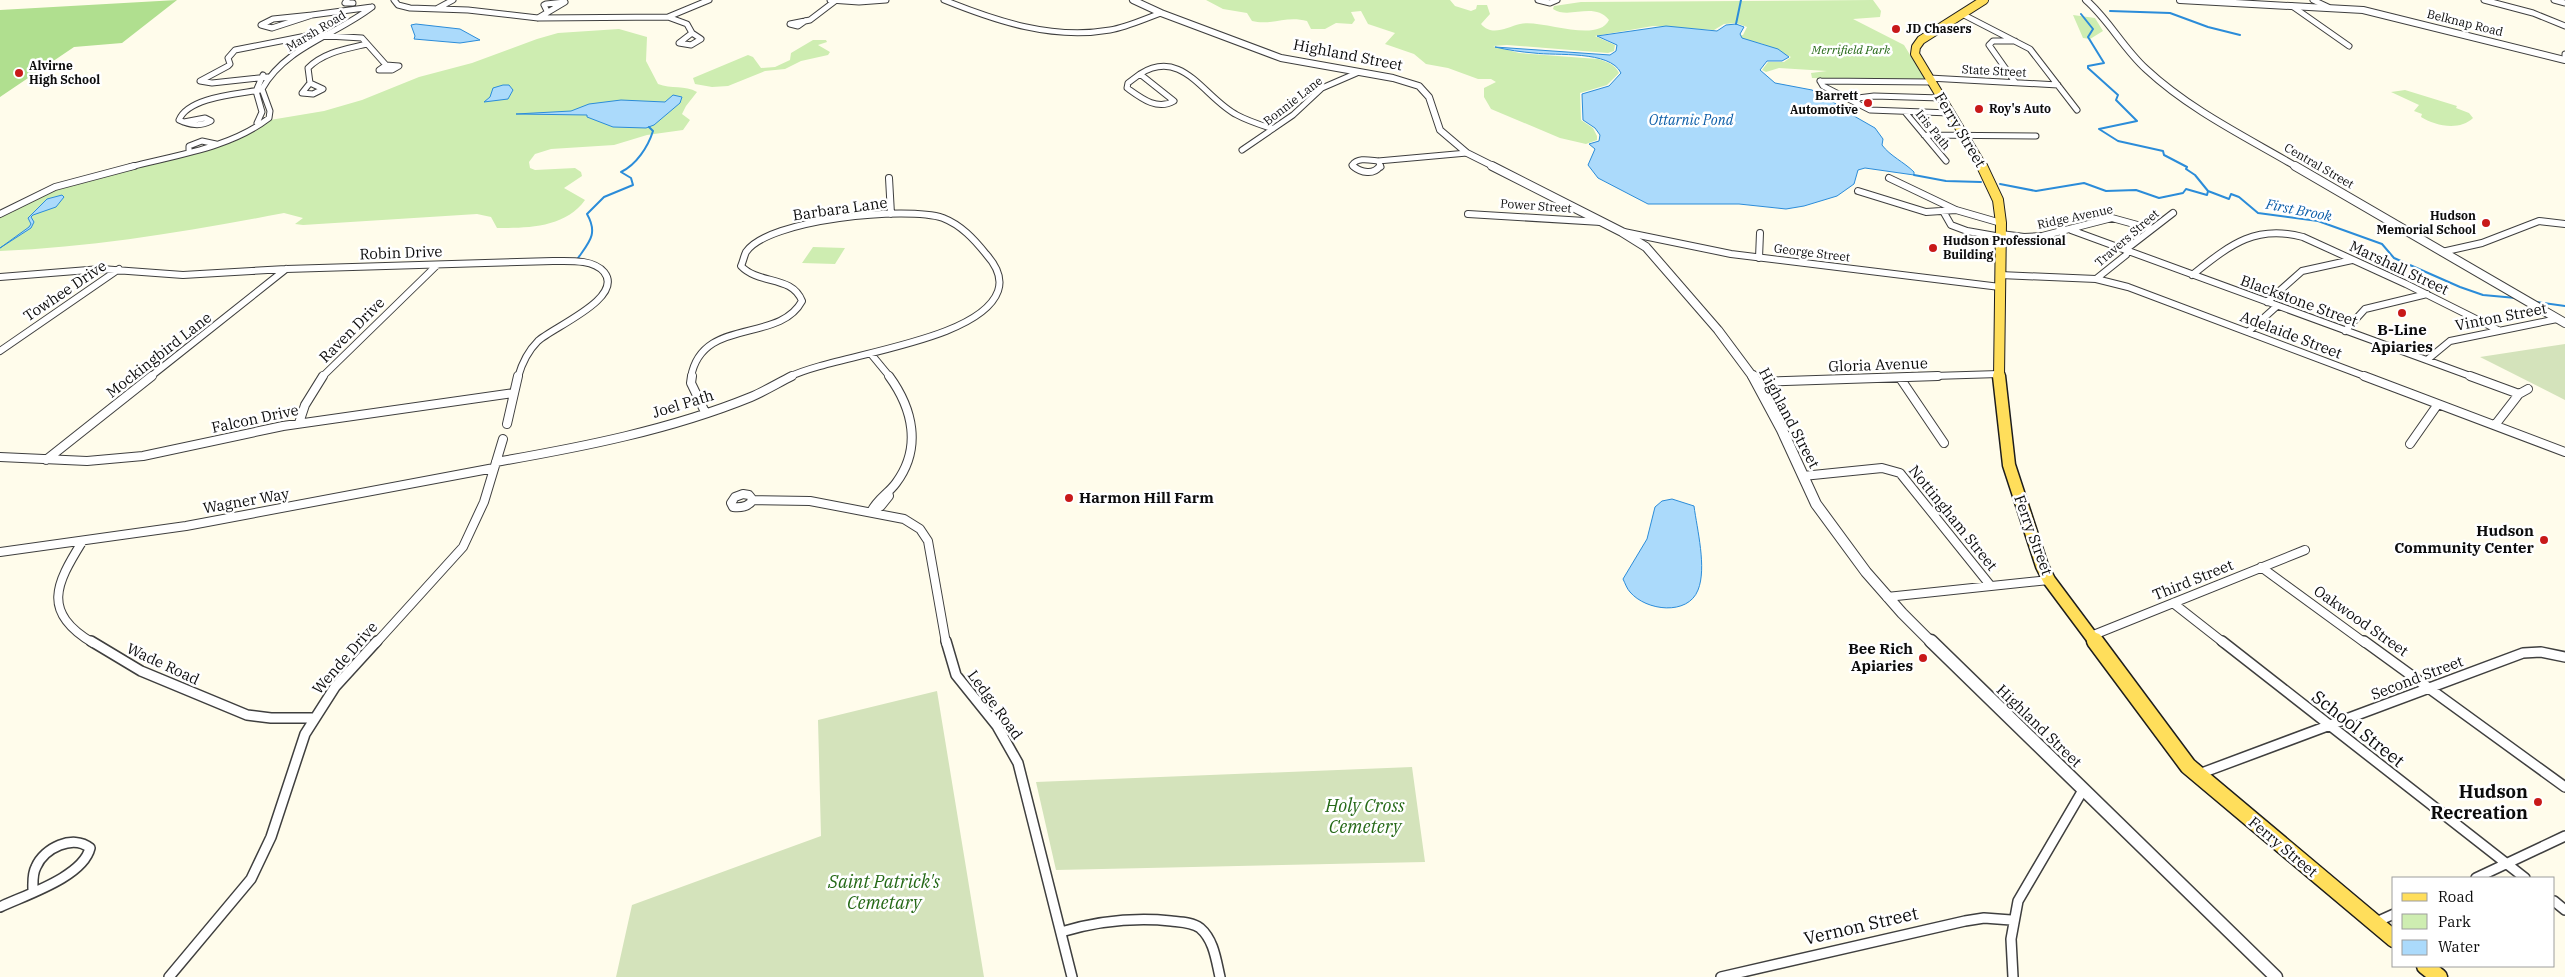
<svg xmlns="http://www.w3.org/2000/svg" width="2565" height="977" font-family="'IBM Plex Serif',serif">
<rect width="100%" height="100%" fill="#fffceb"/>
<!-- green -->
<path fill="#ceedb1" d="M1206,0H1450L1455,6L1471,11L1476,9L1477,5H1487L1490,14L1481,24C1492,37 1507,27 1520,24C1542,19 1597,44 1609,20C1594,1 1569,20 1553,9L1554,6L1581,2L1873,0L1881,11L1880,17L1853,19L1904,45L1926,81L1812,78L1811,73L1827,71L1779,68L1766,72L1762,70L1768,62H1784L1791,57L1763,44L1739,38L1738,36L1743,35L1747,27L1736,23L1724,24L1714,30L1653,26L1595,36L1615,45L1614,51L1608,53L1507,45L1493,46L1519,53L1598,59C1607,62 1615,64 1619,73L1607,85L1580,93L1581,120L1593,128L1597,136V140L1586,144L1560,138L1491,109L1484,97V88L1496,82L1491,79H1478L1448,68L1426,64L1414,54L1385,44L1395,33L1368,24L1361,11L1351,12L1355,20L1352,24L1336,23L1325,29H1311L1307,21C1286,15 1271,26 1252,21L1247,13L1223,9Z
M2073,15L2095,18L2103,31L2090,39L2083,38Z
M619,29L647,37L646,61L658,84C671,89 685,85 697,92L686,106L682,114L690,120L683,130L647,135L614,145L551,149L535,154L529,162L530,168L535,170L575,168L581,172L582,176L564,188L585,200C565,228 527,228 497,228L491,217L477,214L303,225L295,224L303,218L284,213C190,231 96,247 0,251V215L45,192L233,140L253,132L270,120L324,111L362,100L419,77L472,63L537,39L558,33Z
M813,40H826L827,42L818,45L830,52L828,55L801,61L785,69L765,71L728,86L712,87L695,84L693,78L748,55L753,57L761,68L775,67L790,60L791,53Z
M2405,90L2457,106L2456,108L2469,113L2473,118C2460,131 2435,126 2421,117L2422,114L2414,111L2419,105L2391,92Z
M813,247L845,248L835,264L802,263Z"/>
<!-- forest -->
<path fill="#b0df8f" d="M177,0L122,43L74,47L0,97V10Z"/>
<!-- cemetery -->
<path fill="#d4e3bb" d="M2565,344V400L2480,357Z
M937,691L984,977H616L632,905L821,836L818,720Z
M1412,767L1425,862L1056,870L1036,782Z"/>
<!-- water -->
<path fill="#abdafb" stroke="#2b8cd9" d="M416,24L460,29L480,40L460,43L414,39L415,36L411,25Z
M1736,24L1744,27L1740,34L1742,38L1778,49L1789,57L1782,61H1767L1760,70L1775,83L1812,90L1838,105L1847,112L1875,128L1883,139L1882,145C1890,156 1904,162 1914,172V175L1865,168L1858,170L1854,184L1837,196L1804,206L1786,209L1739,204H1648L1598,178L1588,165L1595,149L1589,144L1599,141L1600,135L1595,128L1583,120L1582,94L1609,86L1621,73C1610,50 1556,56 1534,53C1521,52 1508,50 1495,47L1610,55L1616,51L1617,45L1597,36L1666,26L1717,31L1726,25Z
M503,85H509L513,90L508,99L484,102L490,97L493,88Z
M673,95L682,97L680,103L654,125L646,128L613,127L587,117V115L516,114L571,111L589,104L621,100L665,102Z
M62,195L64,197L56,207L33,215L31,217L34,222L31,228L0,248L29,227L31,224L28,218L47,199Z
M1672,499L1694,506C1697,529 1707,568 1698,590C1688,616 1646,611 1630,592C1627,589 1625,583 1623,579L1647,539L1655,507L1662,501Z"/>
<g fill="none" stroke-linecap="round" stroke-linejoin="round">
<!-- stream -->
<path stroke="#2b8cd9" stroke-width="2" d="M2110,11L2170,13L2208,27L2240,35
M2081,14L2093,29L2088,37L2104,63L2088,66V68L2118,95L2116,100L2137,121L2099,129L2118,141L2163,151L2164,155L2187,167L2186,169L2195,175L2208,191
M1736,24L1741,0
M1914,175L1946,181L1981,182
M2000,184L2036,191L2084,183L2106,191L2136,190L2159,198L2183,193L2186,189L2207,195L2208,191L2229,199L2231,194L2239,197L2258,213L2318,221L2382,244L2394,258L2460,287L2483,295L2516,298
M576,261C588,243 599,235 587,214L604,197L633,185L631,178L621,172C636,165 648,147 653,131L649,127
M2536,302L2565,306"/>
<defs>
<path id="minor-far3" d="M347,0L345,3H353
M394,0L398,5L410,8L468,10L538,18L668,17L687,24L692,33
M830,0L859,2L886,0
M944,0C996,21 1052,40 1110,30C1127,27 1144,19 1161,13
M1538,0L1550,3L1557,0
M2313,0L2328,7
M2484,0L2533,13L2565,26
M2554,0L2565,3
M2292,6L2349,46
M438,8L453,0
M1962,14L2030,49L2077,110
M312,15L272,28L261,25L273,19Z
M312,15L372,7
M668,17L709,0
M538,18L565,2L546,4L544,5L547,11
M805,21L798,26L790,24L810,20L835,1
M692,33L701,39L691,45L679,43Z
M2015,41H1993L1989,45L2015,82
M2565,54V59
M386,65L399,66L392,70H379Z
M1140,74L1174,101C1157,111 1141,98 1127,88L1128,83Z
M1140,74C1183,47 1204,98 1237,115C1248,121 1261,125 1273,129
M268,77L212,83L200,81L228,66L230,64L228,58L235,50L311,35L362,38L386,65
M1929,78L2058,85
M1820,81L1823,86L1870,110L1950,113
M1820,81L1932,82
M310,83L323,89L313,94L302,93Z
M310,83L308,68C324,52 346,49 367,44
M1850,99L1874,96L1941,98
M1905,112L1946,161
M184,122L205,118L211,121C200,127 190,125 179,120C188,97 238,94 260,90
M257,123L262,112L256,91L263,75
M1924,135L2036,136
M1242,150L1293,115L1322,88L1359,72
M189,152V146L202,141L216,144
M1378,161L1381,167
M1378,161L1467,153
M130,167C176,155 230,148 269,118L270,111L262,89C285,47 336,35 372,7
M1354,167L1352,165C1358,157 1369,160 1378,161"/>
<path id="minor-far2" d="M1353,166C1361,173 1374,175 1380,166
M889,178L891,214
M1889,178L1956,210L2001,223
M1858,191L1926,212L1956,210
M1943,211L1951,225L1967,231L2001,237
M0,214L55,187L134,166
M1468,214L1601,222
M2071,230L2473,377
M1624,232L1731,254L2000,287
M2001,234L2024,237L2042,236L2112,218L2152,229
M2442,252L2482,243L2539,221L2565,224
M1759,258L1760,233
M2000,275L2096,279L2128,287L2367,377
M2192,275C2229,246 2254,224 2303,237L2406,284L2498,330
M0,277L101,269L183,275L286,269L553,261C569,261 593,259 604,272C625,298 553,327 538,341C528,351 522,363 518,377
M2096,279L2126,255L2129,247L2173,213
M2267,302L2302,271L2352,260
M2345,331L2365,309L2427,294
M2248,332L2277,306
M0,351L119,269
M871,354L890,377
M2427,360L2450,341L2557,319
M150,377L286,269
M322,377L437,265
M691,377C702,316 779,344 802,301C792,275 759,285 741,266C743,262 744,256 746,252C768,219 907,206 943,218C961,225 974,239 986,254C995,264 1003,277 998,291C980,342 836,354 789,377
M1900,377L1999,374"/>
<path id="minor-far1" d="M692,376L691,383L705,412
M2364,376L2565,452
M2470,376L2519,394
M1900,378L1944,443
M1757,382L1938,376
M299,423L305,405L323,376
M507,424L518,376
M2495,425L2519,394L2528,389
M2410,444L2438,404
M0,457L87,461L143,456L283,426L514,393
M46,460L152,376
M496,462C582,447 670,430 751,397C765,391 778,383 792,376
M1803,476L1882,468L1900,473L1990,585
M743,494L749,495L753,500C748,507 741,508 733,507L731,503L735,497Z
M753,500L810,501L904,519L920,529L928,541L946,643
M871,512C877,499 888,494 896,483C922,448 913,409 889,376
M871,512L881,506L889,496L888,492
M82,542C56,584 41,612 93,643
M0,552L186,526L494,468
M2261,567L2365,643
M1887,597L2049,580
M2173,603L2224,643
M2091,636L2305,550
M376,643L463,547L484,502L503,439"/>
<path id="minor" d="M91,641L141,671L247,715L271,718H314
M946,641L956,675L997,726L1018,763L1072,977
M2222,641L2525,878
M2364,641L2565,787
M2199,774L2523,653L2541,652L2565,657
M2476,878L2565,836
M2554,901L2565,910
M0,907C25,895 83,877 90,848C73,834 44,848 36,867C32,874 33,883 33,891
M2374,923L2394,914
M1061,932C1098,921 1132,917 1171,921C1180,922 1192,922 1200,928C1214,940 1216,960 1220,977
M169,977L251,879L271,837L305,734L335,687L377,641
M1721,977L1965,921L1984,918L2011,920
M2013,977L2011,939L2018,901L2083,790"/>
<path id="tertiary-far3" d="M1133,0L1161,13L1281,58L1393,78L1419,86L1429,97L1440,130L1467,153L1495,167
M2086,0C2109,20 2123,48 2146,69C2190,110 2246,137 2297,167
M2180,0L2363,10L2565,60"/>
<path id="tertiary-far2" d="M1492,166L1622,232L1646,247L1718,330L1753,377
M2295,166L2565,323"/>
<path id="tertiary-far1" d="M1753,376L1782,430L1816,504L1866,572L1902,613L1932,643"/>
<path id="tertiary" d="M1931,641L2276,977"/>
<path id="primary-far3" d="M1983,167L1915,54L1916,47L1921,40L1984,0"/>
<path id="primary-far2" d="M1982,166L1998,200L2001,223L1999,377"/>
<path id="primary-far1" d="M1999,376L2009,465L2042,566L2049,580L2096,643"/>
<path id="primary" d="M2095,641L2188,766L2394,939
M2425,966L2439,977"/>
</defs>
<!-- minor-far3 casing -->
<use href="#minor-far3" stroke="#3f3f3f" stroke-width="7"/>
<!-- minor-far2 casing -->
<use href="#minor-far2" stroke="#3f3f3f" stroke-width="8"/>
<!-- minor-far1 casing -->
<use href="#minor-far1" stroke="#3f3f3f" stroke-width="10"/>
<!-- minor casing -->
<use href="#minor" stroke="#3f3f3f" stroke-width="12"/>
<!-- tertiary-far3 casing -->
<use href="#tertiary-far3" stroke="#3f3f3f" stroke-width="8"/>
<!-- tertiary-far2 casing -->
<use href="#tertiary-far2" stroke="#3f3f3f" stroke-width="10"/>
<!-- tertiary-far1 casing -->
<use href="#tertiary-far1" stroke="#3f3f3f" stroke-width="12"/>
<!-- tertiary casing -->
<use href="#tertiary" stroke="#3f3f3f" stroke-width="15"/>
<!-- primary-far3 casing -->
<use href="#primary-far3" stroke="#1d1d1d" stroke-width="10"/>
<!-- primary-far2 casing -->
<use href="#primary-far2" stroke="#1d1d1d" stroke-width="12"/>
<!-- primary-far1 casing -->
<use href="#primary-far1" stroke="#1d1d1d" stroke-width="15"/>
<!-- primary casing -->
<use href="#primary" stroke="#1d1d1d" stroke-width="19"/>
<!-- minor-far3 -->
<use href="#minor-far3" stroke="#fff" stroke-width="5"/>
<!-- minor-far2 -->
<use href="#minor-far2" stroke="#fff" stroke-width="6"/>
<!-- minor-far1 -->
<use href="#minor-far1" stroke="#fff" stroke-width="8"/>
<!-- minor -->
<use href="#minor" stroke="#fff" stroke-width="9"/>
<!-- tertiary-far3 -->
<use href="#tertiary-far3" stroke="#fff" stroke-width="6"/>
<!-- tertiary-far2 -->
<use href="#tertiary-far2" stroke="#fff" stroke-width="8"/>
<!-- tertiary-far1 -->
<use href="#tertiary-far1" stroke="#fff" stroke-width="10"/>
<!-- tertiary -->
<use href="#tertiary" stroke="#fff" stroke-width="12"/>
<!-- primary-far3 -->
<use href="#primary-far3" stroke="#ffde5b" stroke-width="8"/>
<!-- primary-far2 -->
<use href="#primary-far2" stroke="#ffde5b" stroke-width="10"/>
<!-- primary-far1 -->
<use href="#primary-far1" stroke="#ffde5b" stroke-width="12"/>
<!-- primary -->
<use href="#primary" stroke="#ffde5b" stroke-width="16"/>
</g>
<!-- markers -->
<g fill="#c81919" stroke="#fff" stroke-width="2">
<circle cx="1896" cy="29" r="5"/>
<circle cx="19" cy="73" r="5"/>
<circle cx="1868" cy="103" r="5"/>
<circle cx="1979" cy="109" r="5"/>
<circle cx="2486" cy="223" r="5"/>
<circle cx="1933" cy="248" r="5"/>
<circle cx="2402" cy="313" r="5"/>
<circle cx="1069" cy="498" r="5"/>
<circle cx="2544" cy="540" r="5"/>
<circle cx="1923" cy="658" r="5"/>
<circle cx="2538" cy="802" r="5"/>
</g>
<g text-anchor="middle" stroke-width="5" stroke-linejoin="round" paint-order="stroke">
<!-- far-street labels -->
<g font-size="12" fill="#0c0c0c" stroke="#fff">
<text transform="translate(2465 23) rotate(14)" y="4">Belknap Road</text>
<text transform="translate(316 31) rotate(-31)" y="4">Marsh Road</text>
<text transform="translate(1994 71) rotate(3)" y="4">State Street</text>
<text transform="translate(1293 101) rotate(-38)" y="4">Bonnie Lane</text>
<text transform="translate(1933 130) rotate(51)" y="4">Iris Path</text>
<text transform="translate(2319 166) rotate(30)" y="4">Central Street</text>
<text transform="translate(1536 206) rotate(4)" y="4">Power Street</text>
<text transform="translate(2075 217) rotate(-12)" y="4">Ridge Avenue</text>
<text transform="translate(2127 238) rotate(-41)" y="4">Travers Street</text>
<text transform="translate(1812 253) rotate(7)" y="4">George Street</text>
</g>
<!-- far-poi labels -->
<g font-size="12" font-weight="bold" fill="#0c0c0c" stroke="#fff" text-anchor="start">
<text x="1906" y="33">JD Chasers</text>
<text x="29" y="70">Alvirne<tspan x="29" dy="14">High School</tspan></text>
<text x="1858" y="100" text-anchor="end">Barrett<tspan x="1858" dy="14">Automotive</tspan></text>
<text x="1989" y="113">Roy's Auto</text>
<text x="2476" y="220" text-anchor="end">Hudson<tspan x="2476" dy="14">Memorial School</tspan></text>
<text x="1943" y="245">Hudson Professional<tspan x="1943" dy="14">Building</tspan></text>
</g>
<!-- far-park labels -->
<g font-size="12" font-style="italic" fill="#256917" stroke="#fff">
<text x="1851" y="54">Merrifield Park</text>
</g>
<!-- far-water labels -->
<g font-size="14" font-style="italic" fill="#0b5da8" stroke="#fff">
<text x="1691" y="125">Ottarnic Pond</text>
<text transform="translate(2299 210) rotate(11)" y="5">First Brook</text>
</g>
<!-- street labels -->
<g font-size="15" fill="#0c0c0c" stroke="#fff">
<text transform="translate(1348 55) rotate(11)" y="5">Highland Street</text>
<text transform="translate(1960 130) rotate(59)" y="5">Ferry Street</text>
<text transform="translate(840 209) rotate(-8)" y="5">Barbara Lane</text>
<text transform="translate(401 253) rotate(-2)" y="5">Robin Drive</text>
<text transform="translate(2399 268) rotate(25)" y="5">Marshall Street</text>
<text transform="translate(65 291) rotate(-34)" y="5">Towhee Drive</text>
<text transform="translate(2299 301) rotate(20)" y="5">Blackstone Street</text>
<text transform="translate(2501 317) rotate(-11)" y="5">Vinton Street</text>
<text transform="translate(352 330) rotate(-45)" y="5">Raven Drive</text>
<text transform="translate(2291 335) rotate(21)" y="5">Adelaide Street</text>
<text transform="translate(159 355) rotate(-38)" y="5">Mockingbird Lane</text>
<text transform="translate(1878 365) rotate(-2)" y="5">Gloria Avenue</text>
<text transform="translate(683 404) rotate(-17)" y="5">Joel Path</text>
<text transform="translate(1789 418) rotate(62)" y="5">Highland Street</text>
<text transform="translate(255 419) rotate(-12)" y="5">Falcon Drive</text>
<text transform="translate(246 501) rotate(-10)" y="5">Wagner Way</text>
<text transform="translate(1953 518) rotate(51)" y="5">Nottingham Street</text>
<text transform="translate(2033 535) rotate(70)" y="5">Ferry Street</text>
<text transform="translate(2193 580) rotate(-22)" y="5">Third Street</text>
<text transform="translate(2361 621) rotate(35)" y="5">Oakwood Street</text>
<text transform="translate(345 658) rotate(-49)" y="5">Wende Drive</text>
<text transform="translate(163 664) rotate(25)" y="5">Wade Road</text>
<text transform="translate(2417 678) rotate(-21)" y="5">Second Street</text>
<text transform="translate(995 705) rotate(54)" y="5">Ledge Road</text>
<text transform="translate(2039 726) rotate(44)" y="5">Highland Street</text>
<text transform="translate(2283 847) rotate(40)" y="5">Ferry Street</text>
</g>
<!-- poi labels -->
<g font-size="15" font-weight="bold" fill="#0c0c0c" stroke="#fff" text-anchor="end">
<text x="2402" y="335" text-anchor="middle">B-Line<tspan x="2402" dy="17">Apiaries</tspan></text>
<text x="1079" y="503" text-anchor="start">Harmon Hill Farm</text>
<text x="2534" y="536">Hudson<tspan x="2534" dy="17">Community Center</tspan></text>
<text x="1913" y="654">Bee Rich<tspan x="1913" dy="17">Apiaries</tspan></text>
</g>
<!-- near-street labels -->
<g font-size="18" fill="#0c0c0c" stroke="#fff">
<text transform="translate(2358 729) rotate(38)" y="6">School Street</text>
<text transform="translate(1861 926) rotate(-13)" y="6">Vernon Street</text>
</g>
<!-- near-poi labels -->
<g font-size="18" font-weight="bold" fill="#0c0c0c" stroke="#fff" text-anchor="end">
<text x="2528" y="798">Hudson<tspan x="2528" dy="21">Recreation</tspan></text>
</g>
<!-- near-park labels -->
<g font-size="18" font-style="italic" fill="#256917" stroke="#fff">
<text x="1365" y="812">Holy Cross<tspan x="1365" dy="21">Cemetery</tspan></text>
<text x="884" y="888">Saint Patrick's<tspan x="884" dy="21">Cemetary</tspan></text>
</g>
</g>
<!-- legend -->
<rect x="2392" y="877" width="162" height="90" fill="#ffffff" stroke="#9e9e9e"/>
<rect x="2402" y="893" width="25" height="8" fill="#ffde5b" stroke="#9e9e9e"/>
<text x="2438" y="902" font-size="15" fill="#0c0c0c">Road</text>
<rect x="2402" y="914" width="25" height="15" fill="#ceedb1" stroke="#9e9e9e"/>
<text x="2438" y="927" font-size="15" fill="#0c0c0c">Park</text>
<rect x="2402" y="940" width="25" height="15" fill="#abdafb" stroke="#9e9e9e"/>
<text x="2438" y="952" font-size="15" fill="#0c0c0c">Water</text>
</svg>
